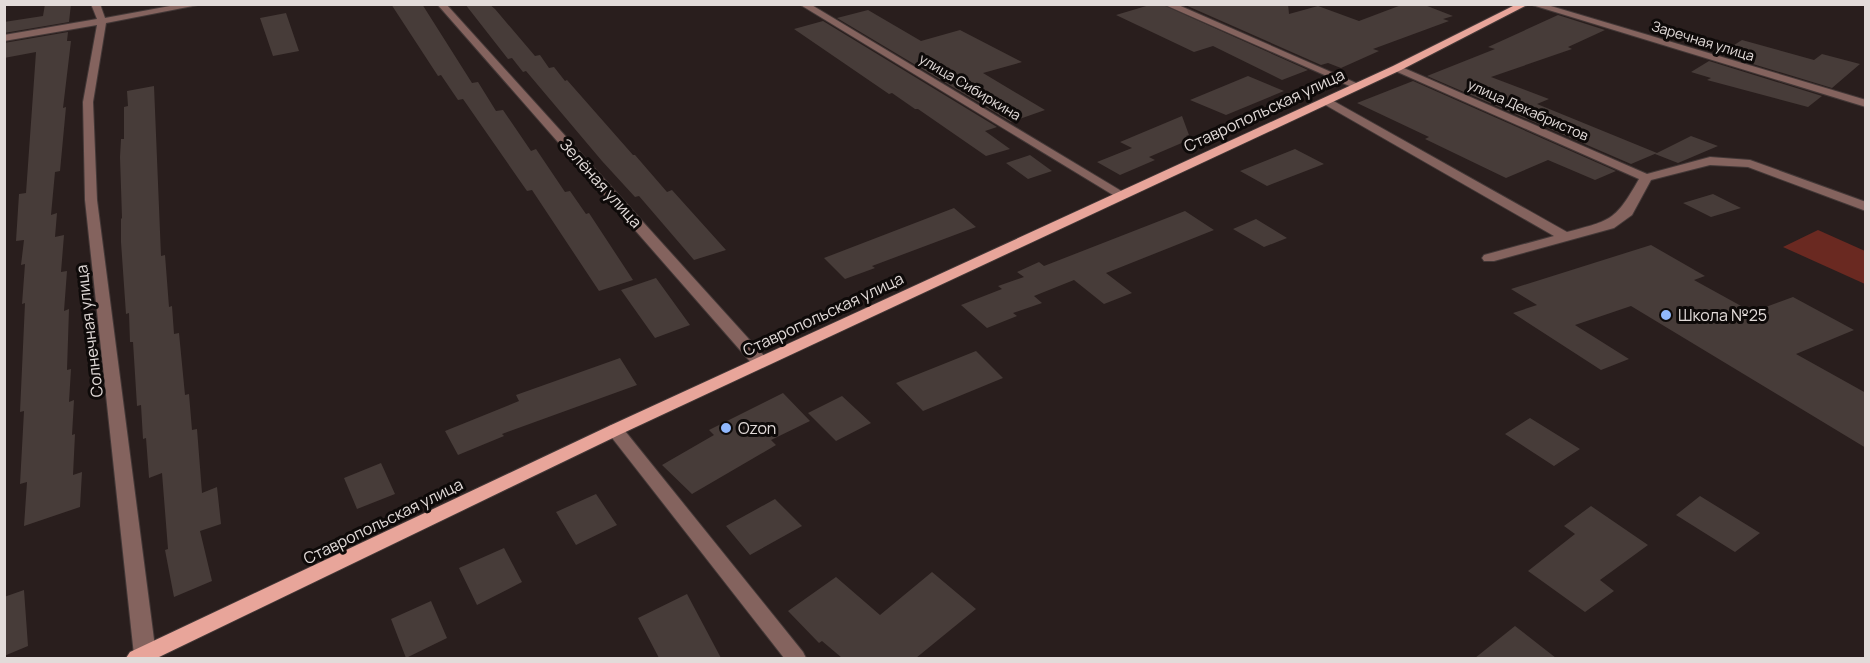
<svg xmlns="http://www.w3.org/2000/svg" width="1870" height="663" font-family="Manrope,sans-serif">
<rect width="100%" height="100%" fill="#291e1d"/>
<!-- green -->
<path fill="#6a2921" d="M1818,230L1865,251V284L1783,247Z"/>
<!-- building -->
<path fill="#473c39" d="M45,4H71L69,22L4,33V22L43,16Z
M391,4H422L472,83L478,82L496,111L503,110L531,151L536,149L565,192L570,191L586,214L589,213L633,280L599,291L532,190L527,191L463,99L458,100L441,75L438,76Z
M465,4H489L495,9L535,56L540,55L549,68L554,67L565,81L567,80L633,155H635L667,192L672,190L726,250L694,260L639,196L635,197L602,161L526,71L523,72L512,58L508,59Z
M1153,4H1161L1308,70L1282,80L1213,46L1194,52L1116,15Z
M1183,4H1288L1289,14L1318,6L1359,21L1404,4H1422L1453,16L1443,19L1449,21L1373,49L1379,51L1341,68L1328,63L1321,65Z
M868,10L921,41L960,30L1022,62L983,73L1045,110L1011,122L837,18Z
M286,13L299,51L273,56L260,18Z
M1558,15L1605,30L1568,47L1572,49L1491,77L1549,99L1537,104L1657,153L1631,164L1427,76L1495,49L1488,47Z
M823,21L997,127L985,131L1010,149L986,156L918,109H915L892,93L889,94L794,29Z
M68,32L67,41H71L63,108L66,107L60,171L55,172L51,215L57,213L55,237L64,235L61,272L67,271L64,311L69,309L67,370L71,369L69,402L74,400L72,435L75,434L73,475L82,472L80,507L24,526L27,482L20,484L24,411L20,412L25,303L22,304L25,264L21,265L24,240L16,241L19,194L26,193L36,52L4,58V43Z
M1742,40L1814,60L1822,54L1860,64L1832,88L1720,54Z
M1709,61L1822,96L1808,107L1707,80L1711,78L1691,72Z
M1248,76L1284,91L1226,115L1190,100Z
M1413,81L1616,171L1595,180L1548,160L1506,178L1425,139L1429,137L1357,103Z
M154,86L161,256L165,255L169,307L172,306L174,334L179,333L185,395L189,394L192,430L197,429L202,493L217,487L221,524L200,531L212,581L174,597L165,550L168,549L162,473L149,478L146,438L143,439L141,405L137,406L133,342H130L129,313L126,314L121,242V219L122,218L120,157L121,139H124V107L128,106L127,91Z
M1182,116L1189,135L1186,136L1191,139L1149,157L1155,160L1120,175L1097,162L1132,148L1120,142Z
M1691,136L1718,146L1678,163L1655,154Z
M1295,149L1324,164L1267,186L1240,171Z
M1030,155L1052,171L1028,179L1006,163Z
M1713,194L1741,208L1711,217L1683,203Z
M954,208L976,227L872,266L875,268L845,279L824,258Z
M1185,211L1214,230L1106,273L1132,293L1104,304L1074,280L1034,296L1042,303L1013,313L1017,316L987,328L961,305L1002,289L998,286L1024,277L1017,272L1039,262L1044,266Z
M1256,219L1287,238L1264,247L1233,229Z
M1651,245L1705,276L1694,280L1752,312L1793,297L1854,330L1796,354L1866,393V448L1631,306L1575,325L1629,359L1601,370L1513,313L1537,305L1511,289Z
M656,278L690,325L655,338L621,290Z
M976,351L1003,378L923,411L896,383Z
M620,358L637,385L502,434L504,436L458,455L445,431L519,401L516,395Z
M783,393L810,421L771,440L776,445L692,494L662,465L714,435L709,430Z
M842,396L871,423L836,441L808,413Z
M1530,418L1580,449L1554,466L1505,434Z
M381,463L395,494L357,509L344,478Z
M596,494L617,525L576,545L556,512Z
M1700,496L1760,533L1735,552L1676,515Z
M775,499L802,526L750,555L726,526Z
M1591,506L1648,545L1600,580L1614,591L1585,612L1528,571L1575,534L1564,526Z
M504,548L522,582L477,605L459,568Z
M932,572L976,609L916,658H842L822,641L819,643L788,611L836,577L880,615Z
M24,590L28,646L4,656V597Z
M687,594L721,658H659L638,618Z
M431,601L447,638L406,658L391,619Z
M1515,626L1556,658H1475Z"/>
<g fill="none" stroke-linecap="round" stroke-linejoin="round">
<defs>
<path id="minor" d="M91,4H100L105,18L181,4H203L106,23L93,102L97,200L156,655L154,658H136L134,655L85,200L83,102L97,25L4,41V35L97,19Z
M437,4H446L766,358L768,362L766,366H754Z
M799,4H810L1128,195L1122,199L1118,198Z
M1163,4H1176L1363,86L1354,88Z
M1529,4H1544L1866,100V107Z
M1397,65L1647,174L1710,157L1750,160L1866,202V211L1748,167L1710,165L1651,180L1632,215L1614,228L1494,261H1484L1482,258L1484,255L1554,236L1322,103V99H1330L1567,232C1612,220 1615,221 1639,179L1393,70L1392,68Z
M615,424L621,426L803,652L806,658H784L609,434L607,430L609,426Z"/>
<path id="major" d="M1517,4H1529L1401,70L621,434L157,658H126L130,652L609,426L1393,66Z"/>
</defs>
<!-- minor casing -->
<use href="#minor" stroke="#433837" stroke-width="2"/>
<!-- major casing -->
<use href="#major" stroke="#433837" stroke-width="2"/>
<!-- minor -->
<use href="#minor" fill="#84635e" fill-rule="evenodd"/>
<!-- major -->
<use href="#major" fill="#e8a59a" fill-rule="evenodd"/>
</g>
<!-- markers -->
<g fill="#90b8fd" stroke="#0e0a09" stroke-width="2">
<circle cx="1666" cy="315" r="6"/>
<circle cx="726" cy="428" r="6"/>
</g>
<g text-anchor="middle" stroke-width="6" stroke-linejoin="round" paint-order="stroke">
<!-- far-street labels -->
<g font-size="14" fill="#e2dbd9" stroke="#0e0a09">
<text transform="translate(1703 41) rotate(17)" y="5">Заречная улица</text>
<text transform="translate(970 87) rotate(31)" y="5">улица Сибиркина</text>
<text transform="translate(1528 110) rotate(24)" y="5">улица Декабристов</text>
</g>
<!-- street labels -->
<g font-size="16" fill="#e2dbd9" stroke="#0e0a09">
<text transform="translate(1264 110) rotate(-25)" y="6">Ставропольская улица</text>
<text transform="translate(601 183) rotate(48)" y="6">Зелёная улица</text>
<text transform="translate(823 314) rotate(-25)" y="6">Ставропольская улица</text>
<text transform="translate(89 331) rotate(-97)" y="6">Солнечная улица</text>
<text transform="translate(383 521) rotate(-26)" y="6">Ставропольская улица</text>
</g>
<!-- poi labels -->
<g font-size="16" fill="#e2dbd9" stroke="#0e0a09" text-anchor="start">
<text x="1678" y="321">Школа №25</text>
<text x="738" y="434">Ozon</text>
</g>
</g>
<!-- border -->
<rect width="1870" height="663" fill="none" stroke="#e2dbd9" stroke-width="12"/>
</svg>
